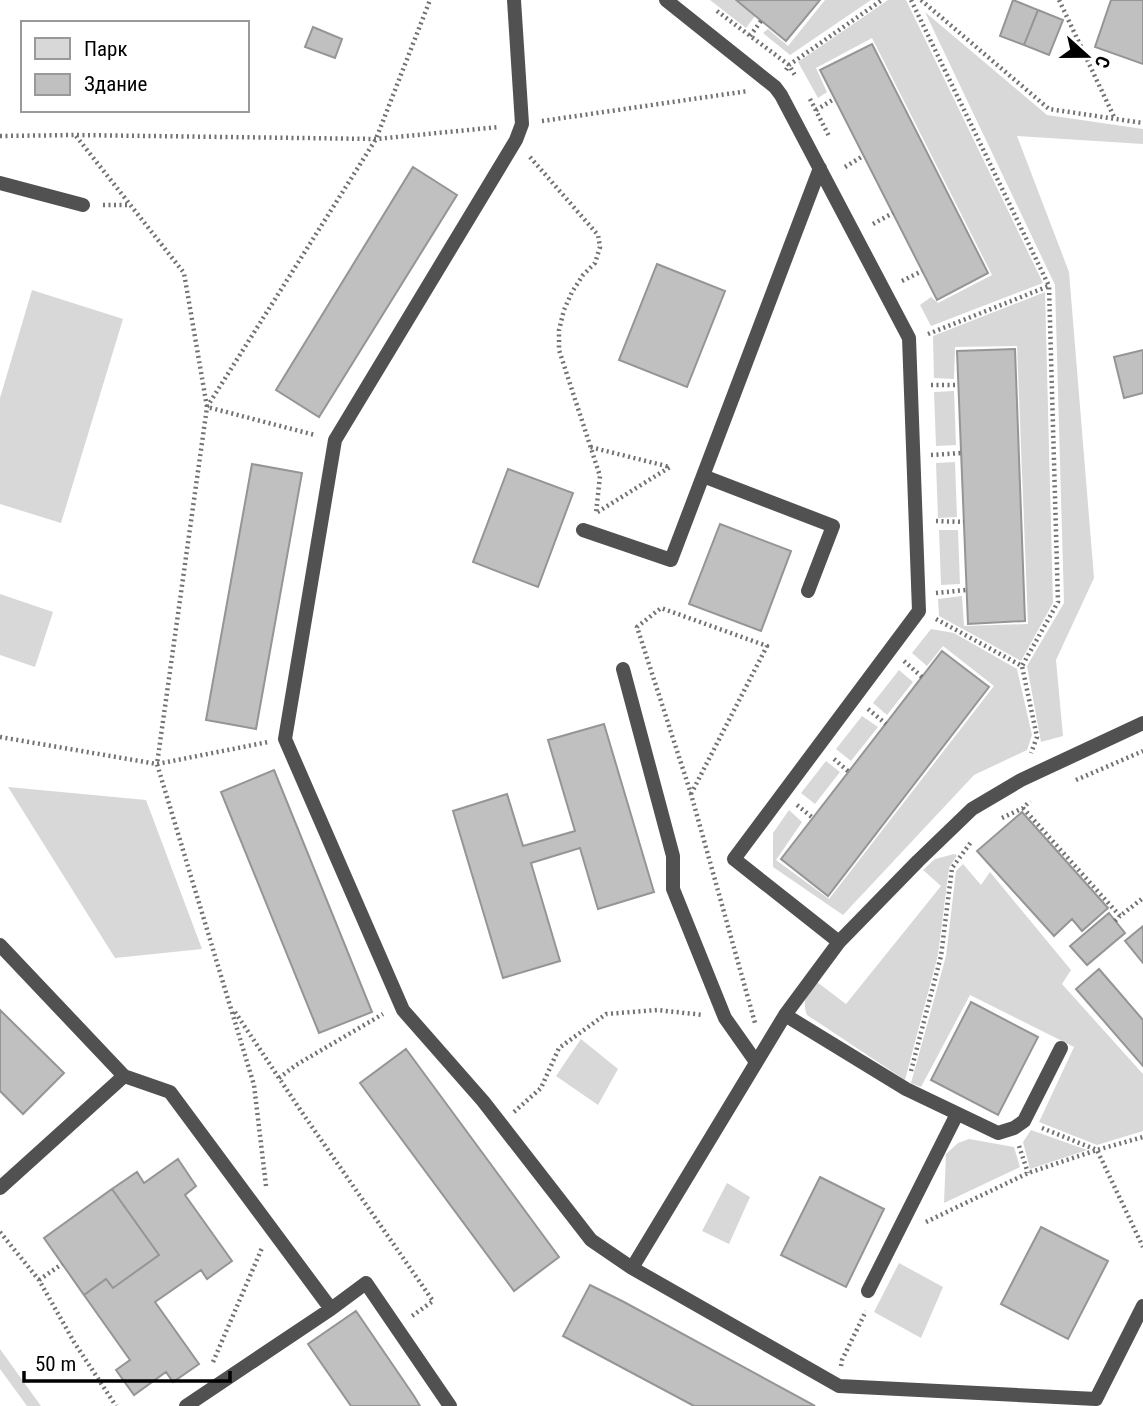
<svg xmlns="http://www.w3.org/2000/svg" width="1143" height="1406" font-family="'Roboto Condensed',sans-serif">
<rect width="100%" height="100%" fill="#fff"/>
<!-- green -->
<path fill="#d8d8d8" d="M710,0H734L755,16L746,28Z
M825,0H871L790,55L763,33L768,29L788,46Z
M888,0H906L1043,283L931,326L920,305L931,297L938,303L992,275L872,38L816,68L827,92L818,98L798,62Z
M925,12L1047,115L1143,129V144L1017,136L1069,272L1094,578L1056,660L1063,736L1041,742L1027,666L1064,603L1055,285Z
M32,290L123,319L61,523L0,504V398Z
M1045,292L1053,603L1021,661L939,616L938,599L962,596L964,626L1028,624L1017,346L955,347L954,379L934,378L933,336Z
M954,391L956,445L936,446L934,392Z
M955,462L957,517L938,518L936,463Z
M939,530H958L960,584L941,585Z
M0,594L53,612L35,667L0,655Z
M931,629L954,633L1017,669L1032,735L1027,750L974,775L843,915L773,867V833L789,810L802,822L776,860L829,899L994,686L943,646L927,666L912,653Z
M899,670L913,682L887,715L873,703Z
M862,716L878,727L851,761L836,749Z
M826,761L840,772L815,804L801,793Z
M8,787L146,800L202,949L115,958Z
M954,854L957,855L949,868L938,955L905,1080L807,1015C801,999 808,994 817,982L846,1004L941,886L923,870L935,859Z
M963,864L981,885L990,872L1071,970L1062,984L1143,1074V1131L1097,1145L1039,1122L1074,1047L970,995L921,1087L911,1083L946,956L956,871Z
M581,1039L618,1069L598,1105L556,1076Z
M1031,1130L1087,1150L1030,1169L1023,1142Z
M969,1139L1014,1147L1020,1167L944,1203L946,1154L958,1143Z
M727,1183L750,1197L729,1244L702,1231Z
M899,1263L943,1287L921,1338L874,1312Z
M0,1349L41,1406H27L0,1369Z"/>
<!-- building -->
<path fill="#c0c0c0" stroke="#959595" stroke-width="2" d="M736,0H820L786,41Z
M1013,0L1038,10L1024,45L1000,36Z
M1111,0H1143V64L1095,47Z
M1038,10L1063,20L1049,55L1024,45Z
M313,27L342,39L335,58L305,47Z
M872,44L988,273L937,300L820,70Z
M413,167L457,195L319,417L276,390Z
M657,264L725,291L687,387L619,360Z
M1015,349L1025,621L968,624L957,351Z
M1143,350V393L1124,398L1114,357Z
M252,464L302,473L256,729L206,720Z
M508,469L573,493L538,587L473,562Z
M720,524L791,551L761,631L689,604Z
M942,651L989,687L828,896L781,859Z
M604,724L654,892L598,909L580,848L531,863L560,961L503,978L453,811L507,794L523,846L575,831L548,740Z
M274,770L372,1012L319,1033L221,792Z
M1022,812L1108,908L1082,931L1072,919L1054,936L977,851Z
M1109,913L1125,933L1087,965L1070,946Z
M1143,926V963L1125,941Z
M1099,969L1143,1020V1066L1076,989Z
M971,1002L1038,1037L998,1115L931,1080Z
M0,1010L64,1073L23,1114L0,1091Z
M406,1049L559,1257L514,1291L360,1083Z
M178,1159L196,1186L185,1195L232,1261L207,1279L201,1270L155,1302L199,1364L173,1382L166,1372L134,1395L116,1370L130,1360L84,1295L106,1279L113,1288L159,1255L112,1189L137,1172L144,1183Z
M820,1177L884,1209L846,1287L781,1255Z
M112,1189L159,1255L113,1288L106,1279L84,1295L44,1238Z
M1041,1227L1108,1261L1068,1339L1001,1304Z
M590,1285L624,1302L815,1406H694L563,1336Z
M356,1311L414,1396L420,1406H351L308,1344Z"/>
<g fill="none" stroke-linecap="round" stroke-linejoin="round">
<!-- path -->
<path stroke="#737373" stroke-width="4.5" stroke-dasharray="2 3.5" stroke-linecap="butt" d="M911,0L1049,286L1058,602L1022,666
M921,0L1049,109L1143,123
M1059,0L1115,119
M717,11L789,65L796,77
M750,36L761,21
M786,70L789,65L882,0
M810,99L830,138
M816,110L834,99
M542,121L748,91
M0,136L75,135L376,139L499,127
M76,136L184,273L207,407L315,435
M530,157L598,235L600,247L595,263L583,275L572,292L564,310L559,330V350L600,476L596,513L670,467L590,447
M845,167L863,156
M103,205H129
M873,224L893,213
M902,281L922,271
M928,334L1049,286
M931,385H958
M931,455L961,453
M936,521L964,522
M936,593L966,590
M936,619L1022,666L1037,737L1031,753
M904,661L922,677
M868,709L886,724
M0,737L157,764L268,742
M834,759L849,772
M1076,780L1143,751
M691,794L767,646L661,608L637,627L691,794L755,1023H754
M797,805L813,818
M1023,808L1120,916L1143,898
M1002,818L1023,808L1030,801
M1115,921L1120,916
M235,1012L301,1111L433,1301L412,1316
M911,1071L941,956L952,868L971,842
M279,1078L296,1065L383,1014
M514,1112L541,1088L559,1048L606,1014L657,1010L704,1015
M1042,1128L1097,1150L1143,1247
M1019,1146L1028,1173
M266,1186L254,1085L157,764L207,407L376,139L430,0
M926,1222L1028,1173L1097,1150L1143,1137
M0,1232L39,1280L74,1342L116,1406
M39,1280L62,1264
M213,1362L262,1248
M841,1366L842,1360L866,1311"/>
<!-- lane -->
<path stroke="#515151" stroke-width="14" d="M514,0L522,124L516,140L335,440L285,739L403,1010L483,1101L591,1240L632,1268
M666,0L775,87L781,95L909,338L919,611L734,859L839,942
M0,183L83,205
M703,476L833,526L808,591
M583,530L671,560L820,168
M623,669L673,856V889L725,1018L756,1062
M0,945L124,1076
M785,1015L632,1268L839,1386L1096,1399L1143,1306
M1061,1048L1024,1121L1014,1128L998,1133L906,1089L785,1015L839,942L918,861L972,809L1021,780L1143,723
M0,1188L124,1076L170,1092L331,1309L186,1406
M868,1291L957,1114
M331,1309L366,1283L450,1406"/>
</g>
<!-- legend -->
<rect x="21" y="21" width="228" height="91" fill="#ffffff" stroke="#999999" stroke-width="2"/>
<rect x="35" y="38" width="35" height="21" fill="#d8d8d8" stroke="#999999" stroke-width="2"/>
<text x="84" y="56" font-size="21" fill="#000000">Парк</text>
<rect x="35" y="74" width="35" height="21" fill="#c0c0c0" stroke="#999999" stroke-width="2"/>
<text x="84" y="91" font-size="21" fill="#000000">Здание</text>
<!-- north arrow -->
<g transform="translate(1087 56) rotate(111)" stroke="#ffffff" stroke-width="5" paint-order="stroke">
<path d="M0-5L12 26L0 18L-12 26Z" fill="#000000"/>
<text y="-10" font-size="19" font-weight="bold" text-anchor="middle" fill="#000000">С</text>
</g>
<!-- scale -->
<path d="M24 1371v10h206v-10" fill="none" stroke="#000000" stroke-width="3.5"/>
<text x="35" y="1371" font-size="21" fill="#000000" stroke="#ffffff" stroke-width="5" paint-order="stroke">50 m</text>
</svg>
